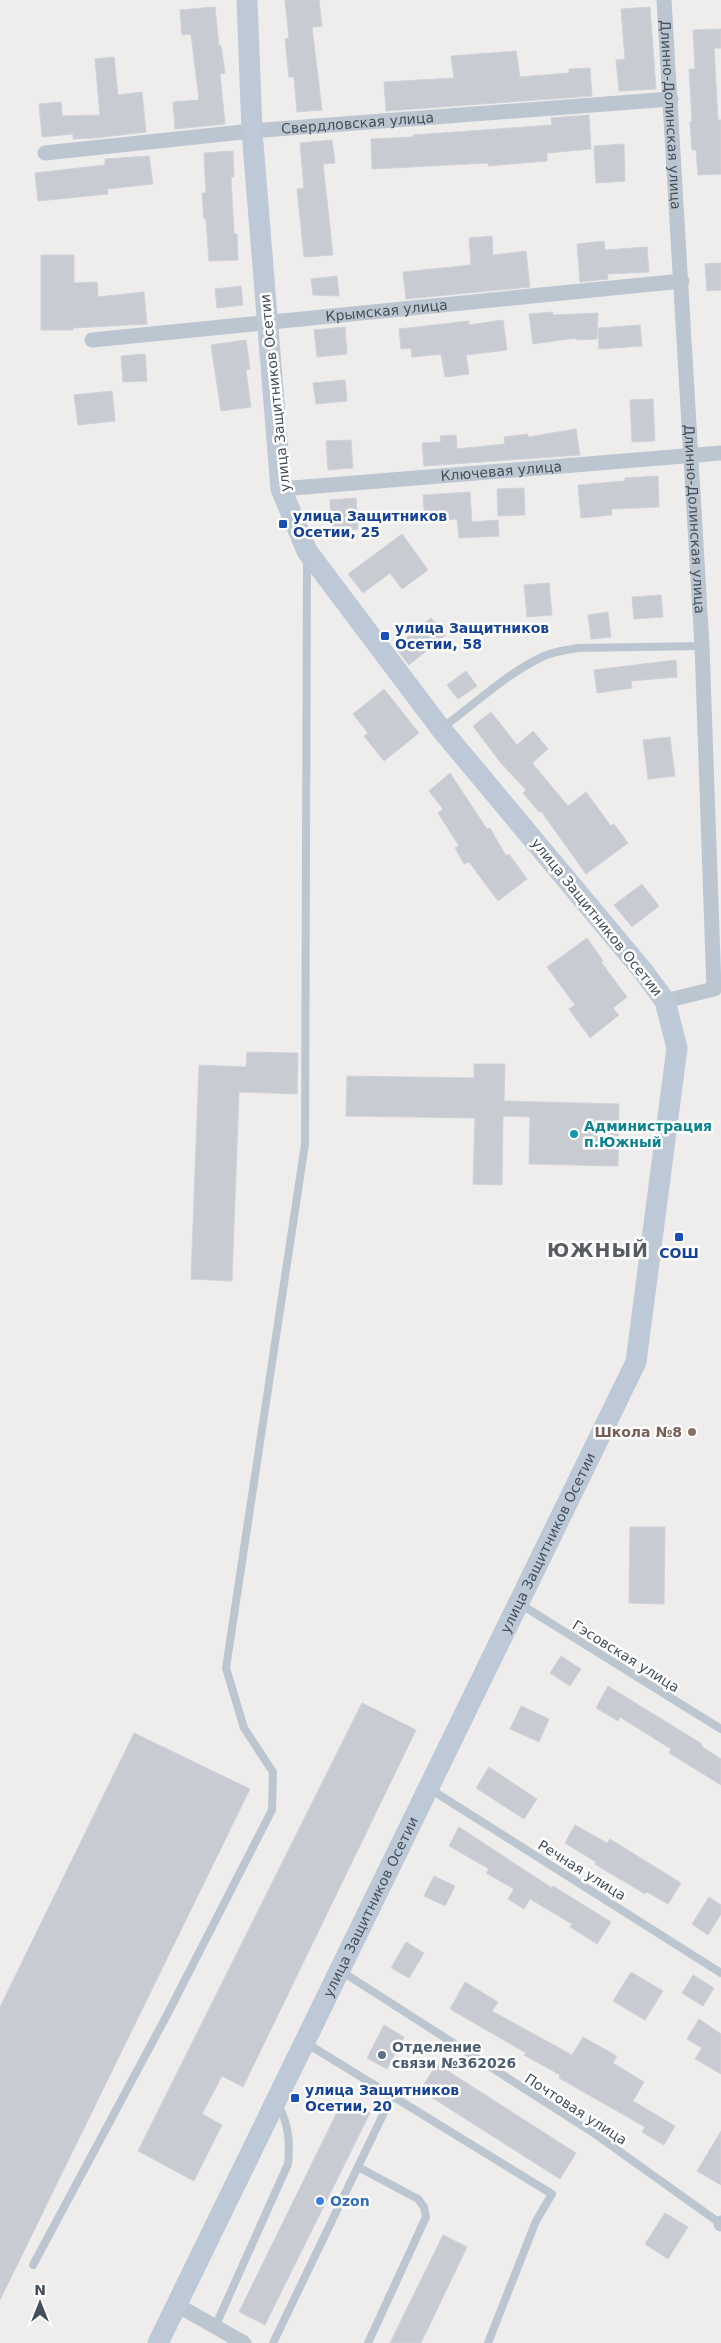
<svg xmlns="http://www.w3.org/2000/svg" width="721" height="2343" font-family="'DejaVu Sans',sans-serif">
<rect width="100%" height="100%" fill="#efecec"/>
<!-- building -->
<path fill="#c9cbd2" stroke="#d0d2d9" d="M285,0H319L322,26L312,27L322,110L297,112L294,77H289L285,39L289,38Z
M215,7L219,46H221L225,73L220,74L225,124L175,129L173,102L199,100L191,34L182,35L180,10Z
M650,7L656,89L619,91L616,60L625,59L621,9Z
M721,29V48H714L718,120H721V174L698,175L696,150H692L690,122H692L689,69H695L693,30Z
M516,51L520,77L569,73V69L590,68L592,96L386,111L384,82L454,78L451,56Z
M114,57L118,95L142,92L146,132L95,138L73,139V134L42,137L39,104L61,102L62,116L100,115L95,59Z
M589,115L591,149L547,153V161L488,166V163L372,169L371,139L413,137V135L552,125L551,118Z
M332,140L335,163L323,164L333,255L304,257L297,189L304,188L300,143Z
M624,144L625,181L596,183L594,146Z
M233,151L234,177H231L234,234H237L238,260L209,261L206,219H204L202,193H206L204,153Z
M149,156L153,184L107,189L108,194L38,201L35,173L105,165V159Z
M492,236L493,255L526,251L530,287L406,299L403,272L471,265L469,238Z
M604,241L605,250L647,247L649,272L607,274L608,279L580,282L577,244Z
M41,255H74V283L97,282L98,297L144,292L147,324L73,328V330H41Z
M721,263V290L707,291L705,264Z
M337,276L339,296L313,295L311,279Z
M241,286L243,305L217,308L215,289Z
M552,312L553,315L598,313L597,339L576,340V338L533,344L529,314Z
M503,320L507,350L466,355L469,374L445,377L441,354L412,357L411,348L401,349L399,329L469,321V325Z
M640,325L642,346L599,349L598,328Z
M345,327L347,354L317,357L314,330Z
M246,340L250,369L246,370L251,407L221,411L211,345Z
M145,354L147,381L123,382L121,356Z
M345,380L347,401L316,404L313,383Z
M112,391L115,421L78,425L74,395Z
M653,399L655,441L632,442L630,400Z
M576,429L580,455L424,466L422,443L441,442L440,436L456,435L457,449L505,444L504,437L528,434V437Z
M351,440L353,468L328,470L326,441Z
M658,476L659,507L611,509L612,515L581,518L578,485L625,481V478Z
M524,488L525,515L498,516L497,489Z
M470,492L472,522L498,520L499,536L459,538L457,519L425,521L423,495Z
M356,498L358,529L332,531L330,500Z
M402,534L428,570L402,589L390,573L363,593L348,574Z
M549,583L552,615L527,617L524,585Z
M661,595L663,617L634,619L632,597Z
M608,612L611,637L591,639L588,615Z
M431,618L446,635L409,665L395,647Z
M676,660L677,677L631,681L632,688L597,693L594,670Z
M466,671L477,686L458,699L447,685Z
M384,689L419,733L384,761L364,736L368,733L353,714Z
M491,712L517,745L533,731L548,749L532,763L568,806L586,792L611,826L614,824L628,843L586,874L541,811L539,812L523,793L526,790L500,762L473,726Z
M670,737L675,776L648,779L643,740Z
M450,773L487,829L490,828L506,856L509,854L527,879L498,901L469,862L464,864L455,848L459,846L438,813L443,809L429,791Z
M642,884L659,906L632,927L614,905Z
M587,938L603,961L601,962L627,997L613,1008L619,1015L590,1038L569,1009L575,1005L547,967Z
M247,1052L298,1053L297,1094L239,1092L232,1281L191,1279L199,1065L246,1067Z
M474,1064H505L504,1101L619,1104L618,1166L529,1164L530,1117L503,1116L502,1185L473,1184L475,1118L346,1116L347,1076L474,1078Z
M630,1527H665L664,1604L629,1603Z
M561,1656L581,1669L570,1686L550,1673Z
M608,1686L702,1744L701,1746L721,1759V1785L669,1753L671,1749L620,1717L618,1721L596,1708Z
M362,1703L416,1730L243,2087L222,2076L202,2114L222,2125L194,2181L138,2151Z
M521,1706L549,1719L539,1742L510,1729Z
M134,1733L250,1789L0,2300V2007Z
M489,1767L537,1799L524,1819L476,1788Z
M575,1825L607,1843L610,1839L681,1883L668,1904L647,1892L645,1894L603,1869L595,1864L596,1862L565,1843Z
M459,1827L552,1888L553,1886L611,1922L597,1944L570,1927L572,1924L530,1899L524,1909L508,1899L514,1889L486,1873L489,1869L449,1846Z
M434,1876L455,1886L445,1906L424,1896Z
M709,1897L721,1905V1914L708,1935L692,1924Z
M406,1942L424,1953L409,1978L391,1968Z
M631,1972L663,1991L645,2020L613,2001Z
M693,1975L714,1988L703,2006L682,1993Z
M465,1982L498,2002L492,2011L572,2055L583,2037L617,2056L613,2063L644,2082L633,2101L675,2126L664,2145L642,2132L645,2127L559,2078L560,2075L524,2055L526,2053L450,2009Z
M699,2019L721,2034V2074L695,2059L702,2048L687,2039Z
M384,2025L404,2037L387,2069L367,2058Z
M437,2064L576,2153L560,2179L420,2090Z
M343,2100L370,2113L265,2325L239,2312Z
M721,2131V2185L697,2171Z
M665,2213L688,2227L668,2259L645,2244Z
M443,2235L467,2247L421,2343H390Z"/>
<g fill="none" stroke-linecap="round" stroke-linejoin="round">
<!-- lane -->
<path stroke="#bcc6d0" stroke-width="8" d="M442,728C475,704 507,673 544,656C555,651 567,650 578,648L702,646
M520,1604L721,1729
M430,1789L721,1973
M341,1971L595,2134L721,2224
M306,2043L552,2194L536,2221L488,2343
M358,2167L418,2199L424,2207L426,2217L368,2343
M33,2265L168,2013L272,1810L273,1772L244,1728L226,1668L305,1144L307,560
M215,2327L288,2164C290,2141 289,2125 278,2105
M273,2343L392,2096"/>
<!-- street -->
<g stroke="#bcc6d0" stroke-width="15">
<path id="s1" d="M664,0L702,646L714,989L665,1001"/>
<path id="s2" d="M45,153L252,131L671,99"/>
<path id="s3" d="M92,340L682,281"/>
<path id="s4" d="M281,489L721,453"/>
<path d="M721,2224V2223"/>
<path d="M177,2305L244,2343"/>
</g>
<!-- secondary -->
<path stroke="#bdc9d7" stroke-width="21" id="s5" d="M158,2343L636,1362L677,1048L665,1001L643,971L441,729L307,551L281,489L252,131L247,0"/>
</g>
<!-- markers -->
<g fill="#1a4fb4" stroke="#fff" stroke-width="2">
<rect x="278" y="519" width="10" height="10" rx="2.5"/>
<rect x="380" y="631" width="10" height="10" rx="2.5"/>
<rect x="674" y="1232" width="10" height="10" rx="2.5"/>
<rect x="290" y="2093" width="10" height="10" rx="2.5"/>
</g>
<circle fill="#0f9aa8" stroke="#fff" stroke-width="2" cx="574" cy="1134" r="5"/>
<circle fill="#8d6e63" stroke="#fff" stroke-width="2" cx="692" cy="1432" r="5"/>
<circle fill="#5c6f8a" stroke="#fff" stroke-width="2" cx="382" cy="2055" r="5"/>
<circle fill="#3f7fe0" stroke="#fff" stroke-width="2" cx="320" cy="2201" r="5"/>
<g text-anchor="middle" stroke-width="5" stroke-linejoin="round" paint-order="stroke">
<!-- street labels -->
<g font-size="14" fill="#444f5b" stroke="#fff">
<text dy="5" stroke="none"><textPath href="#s1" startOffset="115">Длинно-Долинская улица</textPath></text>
<text dy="5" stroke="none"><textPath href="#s2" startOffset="314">Свердловская улица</textPath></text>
<text dy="5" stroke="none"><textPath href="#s3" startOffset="296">Крымская улица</textPath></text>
<text transform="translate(275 393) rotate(-96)" y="5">улица Защитников Осетии</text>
<text dy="5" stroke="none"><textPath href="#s4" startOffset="221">Ключевая улица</textPath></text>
<text dy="5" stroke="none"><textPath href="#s1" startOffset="520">Длинно-Долинская улица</textPath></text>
<text transform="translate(597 917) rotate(51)" y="5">улица Защитников Осетии</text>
<text dy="5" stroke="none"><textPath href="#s5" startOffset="890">улица Защитников Осетии</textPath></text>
<text transform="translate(626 1656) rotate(32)" y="5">Гэсовская улица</text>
<text transform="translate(582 1870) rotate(32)" y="5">Речная улица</text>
<text dy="5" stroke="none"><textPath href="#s5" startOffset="485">улица Защитников Осетии</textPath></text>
<text transform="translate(576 2109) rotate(33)" y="5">Почтовая улица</text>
</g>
<!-- transit labels -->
<g font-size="14" font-weight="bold" fill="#164399" stroke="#fff" text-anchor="start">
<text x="293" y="521">улица Защитников<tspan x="293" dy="16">Осетии, 25</tspan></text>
<text x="395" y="633">улица Защитников<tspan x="395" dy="16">Осетии, 58</tspan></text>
<text x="679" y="1258" text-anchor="middle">СОШ</text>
<text x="305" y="2095">улица Защитников<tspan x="305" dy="16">Осетии, 20</tspan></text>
</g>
<!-- culture labels -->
<g font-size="14" font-weight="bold" fill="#0d838f" stroke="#fff" text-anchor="start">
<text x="584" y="1131">Администрация<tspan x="584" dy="16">п.Южный</tspan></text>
</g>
<!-- education labels -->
<g font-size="14" font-weight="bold" fill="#785e54" stroke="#fff" text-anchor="end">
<text x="682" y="1437">Школа №8</text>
</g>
<!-- service labels -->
<g font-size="14" font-weight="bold" fill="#4e5e75" stroke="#fff" text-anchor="start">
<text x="392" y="2052">Отделение<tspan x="392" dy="16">связи №362026</tspan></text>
</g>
<!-- shop labels -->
<g font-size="14" font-weight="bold" fill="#366cbe" stroke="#fff" text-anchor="start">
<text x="330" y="2206">Ozon</text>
</g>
<!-- district labels -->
<g font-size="19" font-weight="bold" letter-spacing="1" fill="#595c62" stroke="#fff">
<text x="598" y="1257">ЮЖНЫЙ</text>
</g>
</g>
<!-- north arrow -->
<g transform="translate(40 2303)" stroke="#ffffff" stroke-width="4" paint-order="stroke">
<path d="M0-4L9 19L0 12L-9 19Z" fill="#444f5b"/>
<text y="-8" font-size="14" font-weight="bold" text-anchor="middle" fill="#444f5b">N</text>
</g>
</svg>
